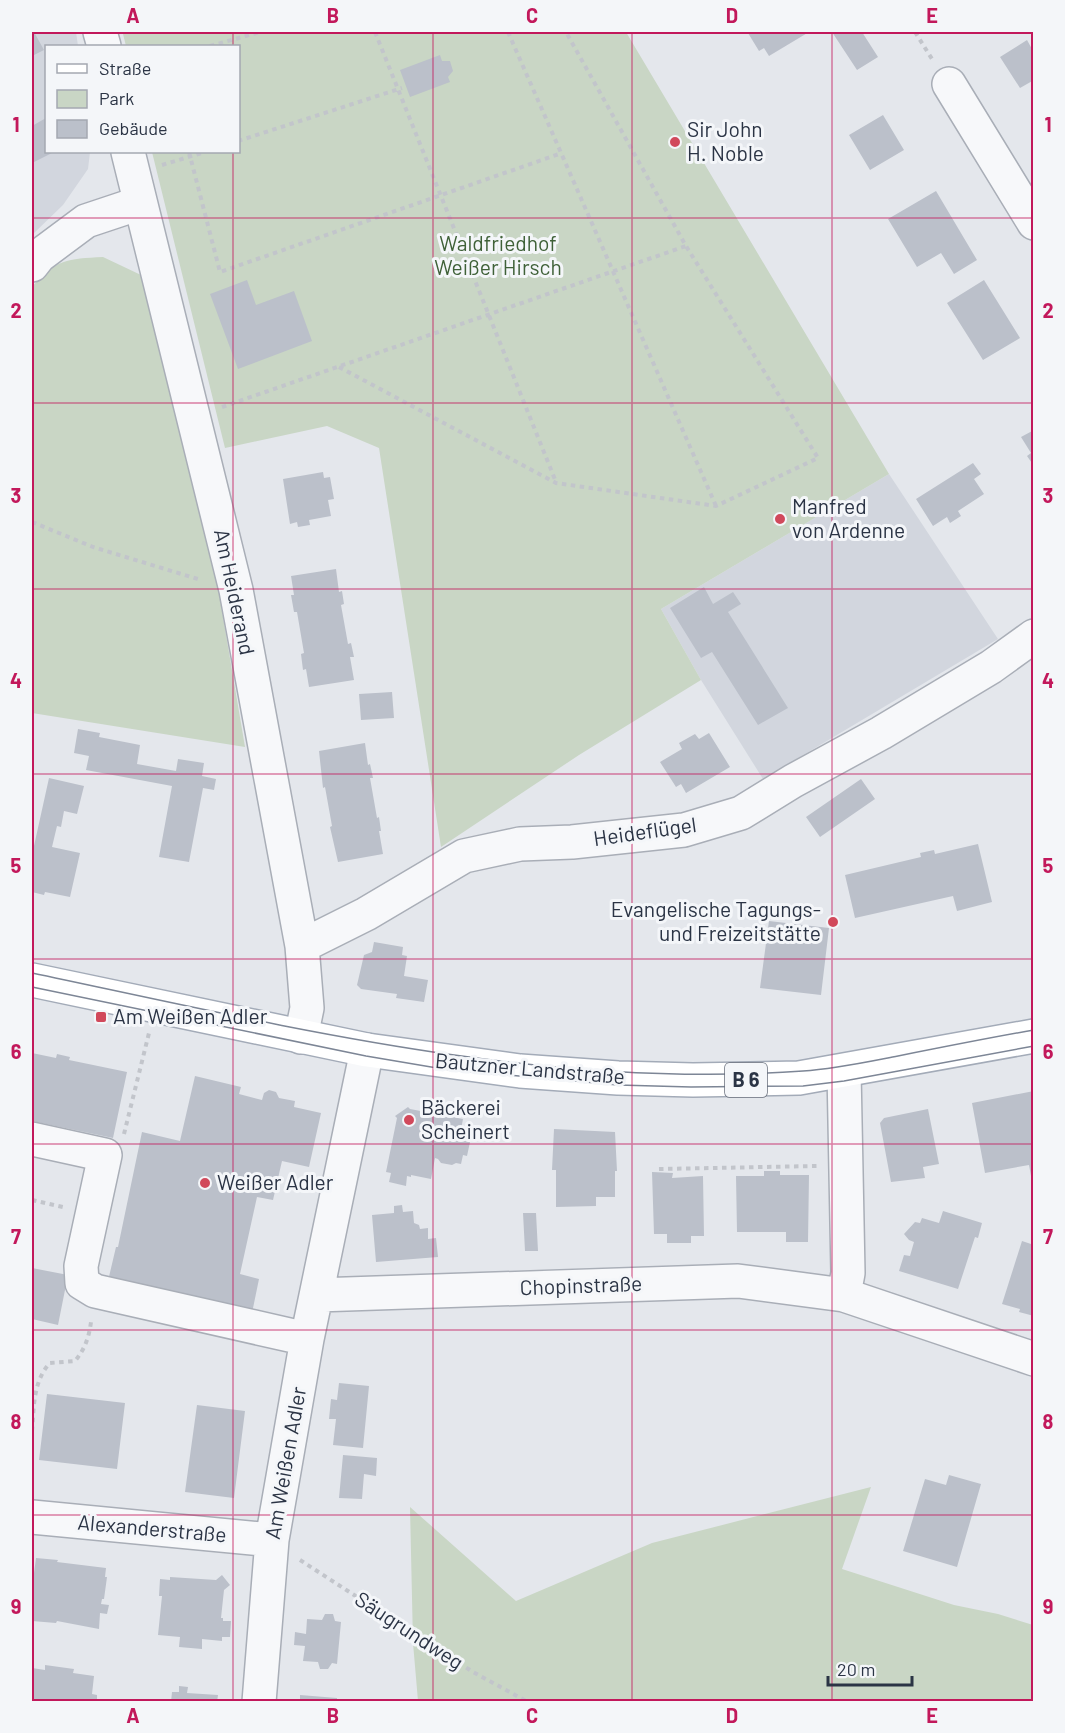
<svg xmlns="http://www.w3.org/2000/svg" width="1065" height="1733" font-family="Barlow,sans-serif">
<rect width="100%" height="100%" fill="#e4e7ec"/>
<!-- built -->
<path fill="#d2d6de" d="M32,32H76L78,46H46V152H90L88,169L63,205L32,235Z
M889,474L998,639L763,779L701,680L661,609Z"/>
<!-- green -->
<path fill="#c9d6c5" d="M124,32H626L889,474L661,609L701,680L579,755L441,847L379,448L327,426L225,448L152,152H238V46H126L123,34Z
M103,257L141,275L149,296L214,564L245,747L32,713V287C56,259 67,259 103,257Z
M871,1487L842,1569L954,1605L998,1614L1033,1625V1701H418L413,1643L410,1507L516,1601L652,1543Z"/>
<!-- building -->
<path fill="#bbc0ca" d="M32,32H34L44,50L32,56Z
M751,32H809L769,56L764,48L759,51L748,33Z
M832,32H862L878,57L857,70Z
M1027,40L1032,49L1034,48V80L1020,88L1000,57Z
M440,55L442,61H450L453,71L448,77L450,82L410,97L400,70Z
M883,115L904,150L870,170L849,135Z
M46,118V152H54L32,163V126Z
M936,191L977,260L954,274L941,253L917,267L888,219Z
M247,280L256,305L294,291L312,341L238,369L210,294Z
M984,280L1020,338L983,360L947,303Z
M1034,430V466L1027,456L1031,453L1021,437Z
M973,463L981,474L974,479L984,494L958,511L961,516L950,523L947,517L933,526L916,499Z
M323,472L324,478L330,477L334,499L328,500L331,516L309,520L310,525L298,527L297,522L290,524L283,479Z
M336,569L339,592L342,591L344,604L341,605L348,644L351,643L354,657H350L354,680L309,687L306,669L303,670L301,654L304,653L297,612H294L291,595H294L291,576Z
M704,587L713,604L733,592L741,604L728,612L788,708L758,725L712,652L701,658L670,608Z
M392,692L394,718L361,720L359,694Z
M78,729L100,733L99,737L140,745L137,764L176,771L178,759L204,763L202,776L216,779L214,790L203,788L189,862L159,857L172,786L86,770L89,756L74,753Z
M709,733L730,767L686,793L681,784L676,787L660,762L682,749L679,743L695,734L699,739Z
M365,743L368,765L370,764L373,778H370L377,818L379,817L381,831H379L383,854L338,862L330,827L332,826L325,787L323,788L319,751Z
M49,778L84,786L77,814L64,811L61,827L57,826L52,847L80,853L70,897L45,892L44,895L32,892V855Z
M861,779L875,799L820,837L806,817Z
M978,844L992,902L957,911L953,896L855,918L845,875L921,857L920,853L934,850L935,854Z
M769,921L829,928L821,995L760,988Z
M374,942L403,947L402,955L407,956L404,976L428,980L424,1002L396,998L397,994L361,989L357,985L364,955L372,952Z
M32,1053L56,1058L57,1054L70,1057L69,1060L127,1072L113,1138L32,1121Z
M195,1076L241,1087L239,1094L262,1100L264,1093L269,1090L276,1092L279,1098L295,1101L294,1107L321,1113L309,1167L282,1161L273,1200L257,1197L240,1274L259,1279L252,1313L108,1281L116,1247H118L142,1132L180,1141Z
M1034,1091V1176H1031L1029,1165L985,1173L972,1103Z
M408,1107L410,1109L463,1119L459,1140L470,1142L467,1156L463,1155L461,1164L456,1163L452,1165L441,1163L438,1159L435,1158L431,1179L411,1175V1177L407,1176L406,1186L389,1182L391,1173L386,1172L397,1118L395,1116Z
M928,1109L939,1164L923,1167L925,1178L891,1182L880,1123L884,1118Z
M554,1129L615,1132L617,1171H615V1197H596V1206L556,1207V1170H552Z
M764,1171H780V1175H809L808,1242H786V1232H737L736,1176H764Z
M652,1172L673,1173L672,1178L703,1176L704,1236H691V1243H667V1234H654Z
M402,1205L403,1212L413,1211L414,1223L419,1225L420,1229L428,1228V1239L436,1238L438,1257L376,1262L372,1215L394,1213V1206Z
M943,1211L982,1223L978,1238L975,1237L958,1289L899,1271L904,1255L910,1256L914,1242L909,1240L904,1234L915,1222L920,1223L922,1218L939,1223Z
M523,1213H536L538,1251H525Z
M1022,1241L1034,1245V1316L1019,1312L1020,1309L1002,1304Z
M32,1268L68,1275L58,1325L32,1319Z
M339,1383L369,1386L363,1448L333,1445L336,1419H329L331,1399L337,1400Z
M47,1394L125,1403L117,1469L39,1460Z
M197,1405L245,1411L234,1498L185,1492Z
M343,1455L377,1458L376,1476L364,1474L362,1499L339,1498Z
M949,1475L981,1484L957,1567L903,1551L925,1479L946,1485Z
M36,1558L58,1560L57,1562L106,1568L105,1577H107L104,1599H102L101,1604L109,1605L107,1614L100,1613L99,1629L57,1621L56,1623L32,1621V1588Z
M222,1575L230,1585L224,1590L221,1618H223V1621H231L230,1637H222V1641L202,1639V1649L179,1647L180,1637L158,1635L162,1596H159L160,1579L170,1580V1577L216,1580Z
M325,1614H333L335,1621L341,1622L337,1664L332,1663L328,1669H320L318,1662L303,1661L305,1646L294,1645L295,1632L306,1634L307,1619L322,1620Z
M45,1665L74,1669L73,1673L94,1676L92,1694L97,1695V1702H32V1668L45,1670Z
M179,1686L188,1687L187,1693L218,1695L217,1702H171L172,1692H179Z
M300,1695L337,1698V1702H300Z"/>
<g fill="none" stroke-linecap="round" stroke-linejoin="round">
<defs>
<path id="minor" d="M100,32L104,46
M949,84L1034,223
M128,152L236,590L302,946L307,1008L301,1037
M32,265L39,256L86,221L140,203
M302,946L366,914L464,856L520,844L572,842L684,830L741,813L793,781L881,733L991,667L1034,636
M32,1139L105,1155L81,1266L82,1283L95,1291L307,1339
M317,1295L738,1281L844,1295L1034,1359
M844,1295L848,1273L844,1071
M32,1517L272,1540
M259,1702L272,1540L307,1339L367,1050"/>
<path id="major" d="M32,980L367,1050L520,1071L618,1078L693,1080L799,1078L1034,1036"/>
</defs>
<!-- minor casing -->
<use href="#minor" stroke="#a9aeb7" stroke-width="36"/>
<!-- major casing -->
<use href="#major" stroke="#a3abb8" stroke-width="36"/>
<!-- path -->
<path stroke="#c2c5cb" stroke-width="4" stroke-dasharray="4.5 4.5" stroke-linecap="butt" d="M375,32L556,482
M508,32L716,506
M915,32L932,59
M210,46L260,32
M238,141L402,88
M189,152L220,272L562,153
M162,165L205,152
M339,367L556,483L716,506L818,458L686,246L566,32
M222,407L686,246
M32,522L93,547L201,580
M124,1134L149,1033
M659,1169L817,1166
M32,1200L63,1207
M32,1431C34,1407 33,1381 50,1363L75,1361C85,1349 89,1337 91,1322
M300,1560L473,1672L528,1702"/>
<!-- minor -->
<use href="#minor" stroke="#f7f8fa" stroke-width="33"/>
<!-- major -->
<use href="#major" stroke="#fff" stroke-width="33"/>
<!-- tram -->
<path stroke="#7d8696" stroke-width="1.5" d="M32,973C284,1026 542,1090 803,1071C835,1069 867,1062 898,1056C943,1047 988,1038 1034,1030
M32,987L366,1056L443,1069L618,1085L691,1087L803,1086L844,1081L1034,1046"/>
</g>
<!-- grid -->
<path fill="none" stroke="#c2185b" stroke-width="1.5" stroke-opacity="0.55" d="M233,32V46M433,32V1702M632,32V1702M832,32V1702M233,152V1702M32,218H1034M32,403H1034M32,589H1034M32,774H1034M32,959H1034M32,1144H1034M32,1330H1034M32,1515H1034"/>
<!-- markers -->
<g fill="#d1495b" stroke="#f4f6f9" stroke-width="2">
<circle cx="675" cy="142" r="6"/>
<circle cx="780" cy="519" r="6"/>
<circle cx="833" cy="922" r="6"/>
<rect x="95" y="1011" width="12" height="12" rx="3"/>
<circle cx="409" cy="1120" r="6"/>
<circle cx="205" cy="1183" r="6"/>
</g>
<g text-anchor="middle" stroke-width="6" stroke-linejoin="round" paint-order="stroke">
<!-- shield labels -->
<rect fill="#f4f6f9" stroke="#676e7b" stroke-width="1.5" x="725" y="1063" width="42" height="34" rx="4.5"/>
<g font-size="20" font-weight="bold" fill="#2b3445">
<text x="746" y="1087">B 6</text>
</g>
<!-- poi labels -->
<g font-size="21" fill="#2b3445" stroke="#f4f6f9" text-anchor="start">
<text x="687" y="137">Sir John<tspan x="687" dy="24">H. Noble</tspan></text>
<text x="792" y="514">Manfred<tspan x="792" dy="24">von Ardenne</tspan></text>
<text x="821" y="917" text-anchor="end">Evangelische Tagungs-<tspan x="821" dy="24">und Freizeitstätte</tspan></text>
<text x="113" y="1024">Am Weißen Adler</text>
<text x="421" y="1115">Bäckerei<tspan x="421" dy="24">Scheinert</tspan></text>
<text x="217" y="1190">Weißer Adler</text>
</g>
<!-- park labels -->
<g font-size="21" fill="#3f6138" stroke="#f4f6f9">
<text x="498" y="251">Waldfriedhof<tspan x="498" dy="24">Weißer Hirsch</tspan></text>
</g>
<!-- street labels -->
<g font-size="21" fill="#2b3445" stroke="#f4f6f9">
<text transform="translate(234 592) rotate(78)" y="7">Am Heiderand</text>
<text transform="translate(645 832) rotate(-8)" y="7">Heideflügel</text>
<text transform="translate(530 1069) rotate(5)" y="7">Bautzner Landstraße</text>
<text transform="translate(581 1286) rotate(-2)" y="7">Chopinstraße</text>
<text transform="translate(286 1463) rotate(-80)" y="7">Am Weißen Adler</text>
<text transform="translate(152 1529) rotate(5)" y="7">Alexanderstraße</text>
<text transform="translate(409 1631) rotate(33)" y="7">Säugrundweg</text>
</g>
</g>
<!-- border -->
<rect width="1065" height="1733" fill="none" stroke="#f4f6f9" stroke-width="66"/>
<!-- legend -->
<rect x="45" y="45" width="195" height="108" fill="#f4f6f9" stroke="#a4a8b1" stroke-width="1.5"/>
<rect x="57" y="64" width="30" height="9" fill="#ffffff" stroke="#a4a8b1" stroke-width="1.5"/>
<text x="99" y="75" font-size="18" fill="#2b3445">Straße</text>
<rect x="57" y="90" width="30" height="18" fill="#c9d6c5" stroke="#a4a8b1" stroke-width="1.5"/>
<text x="99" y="105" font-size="18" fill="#2b3445">Park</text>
<rect x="57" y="120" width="30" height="18" fill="#bbc0ca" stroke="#a4a8b1" stroke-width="1.5"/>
<text x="99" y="135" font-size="18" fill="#2b3445">Gebäude</text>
<!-- scale -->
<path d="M828 1676v9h84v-9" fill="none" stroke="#2b3445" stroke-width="3"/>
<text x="837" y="1676" font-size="18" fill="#2b3445" stroke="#f4f6f9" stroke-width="4.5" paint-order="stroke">20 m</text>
<rect x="33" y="33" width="999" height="1667" fill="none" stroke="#c2185b" stroke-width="2"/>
<g font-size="20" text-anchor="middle" font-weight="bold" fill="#c2185b">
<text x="133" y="23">A</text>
<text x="333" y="23">B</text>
<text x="532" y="23">C</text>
<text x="732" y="23">D</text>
<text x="932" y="23">E</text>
<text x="16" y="132">1</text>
<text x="1048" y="132">1</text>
<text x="16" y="318">2</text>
<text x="1048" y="318">2</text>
<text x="16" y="503">3</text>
<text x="1048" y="503">3</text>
<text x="16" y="688">4</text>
<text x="1048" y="688">4</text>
<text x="16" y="873">5</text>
<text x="1048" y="873">5</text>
<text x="16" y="1059">6</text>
<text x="1048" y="1059">6</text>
<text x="16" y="1244">7</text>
<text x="1048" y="1244">7</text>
<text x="16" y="1429">8</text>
<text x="1048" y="1429">8</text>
<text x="16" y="1614">9</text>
<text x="1048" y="1614">9</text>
<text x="133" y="1723">A</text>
<text x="333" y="1723">B</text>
<text x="532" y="1723">C</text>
<text x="732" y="1723">D</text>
<text x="932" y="1723">E</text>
</g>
</svg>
